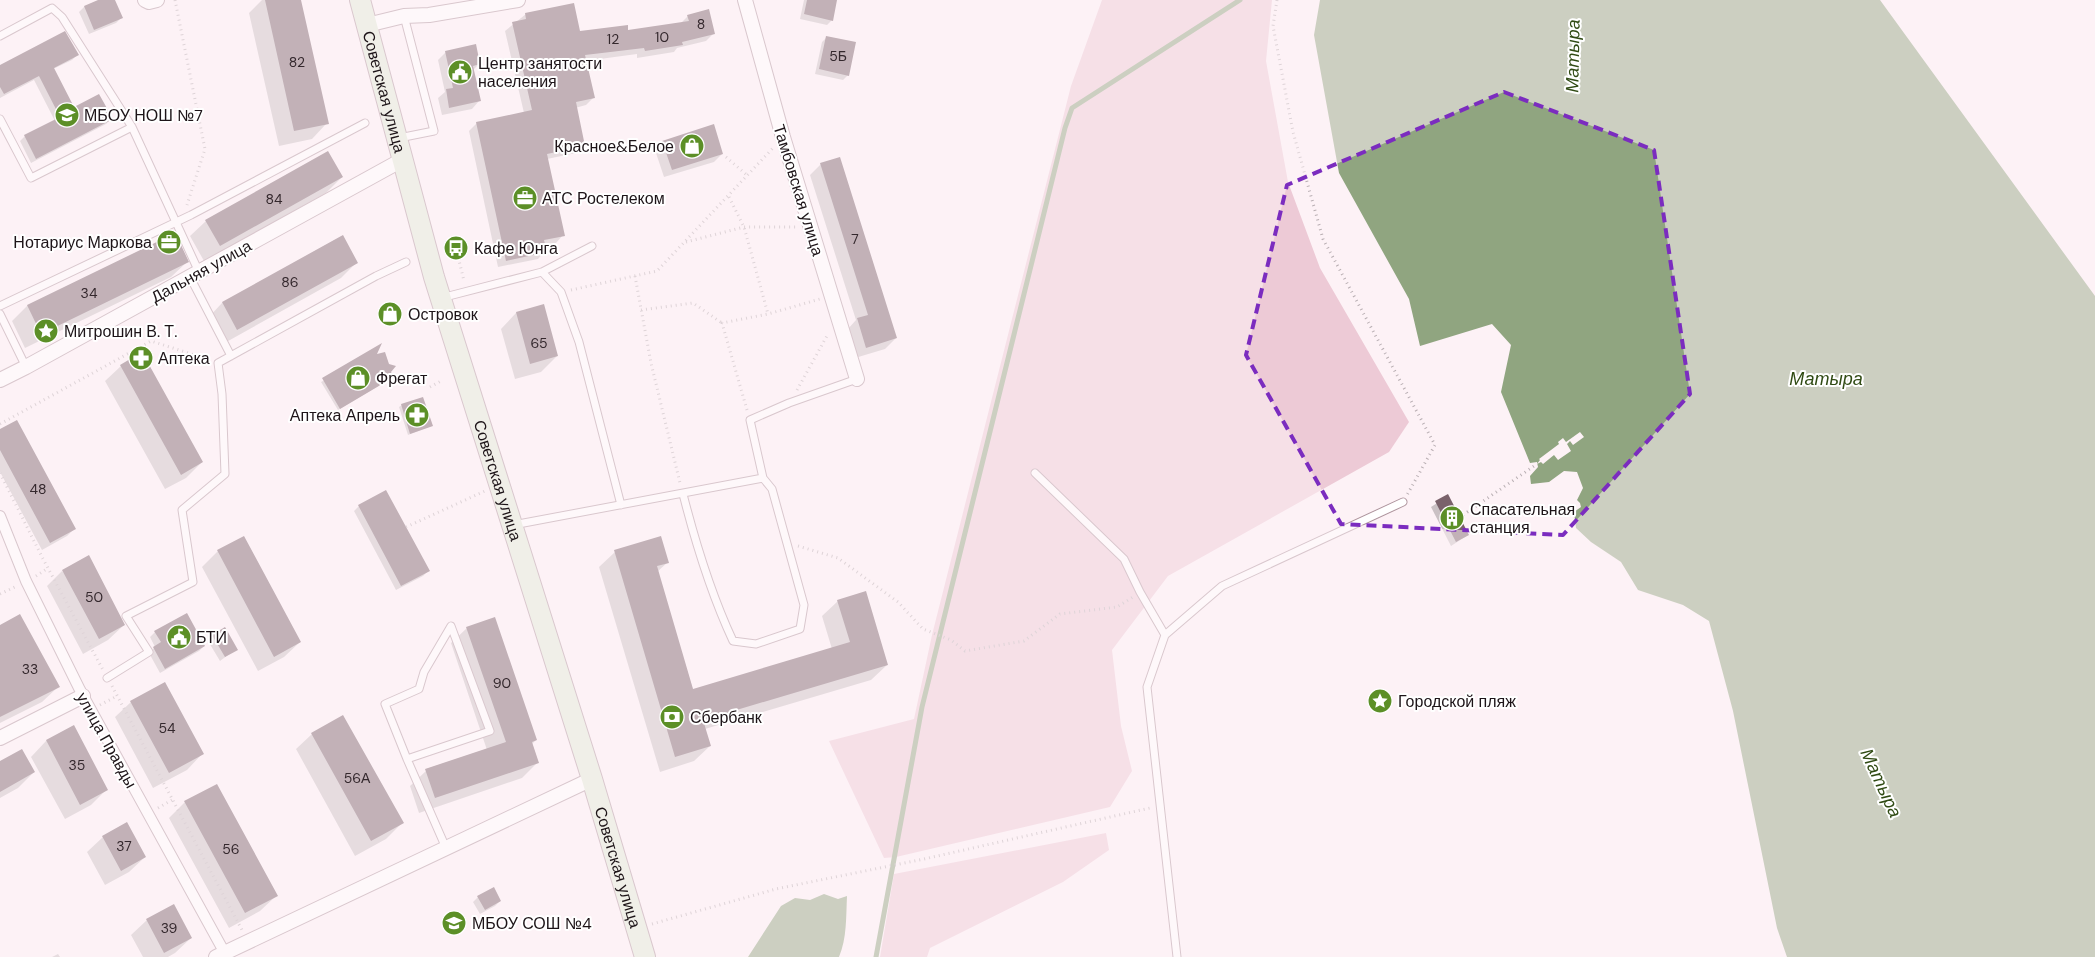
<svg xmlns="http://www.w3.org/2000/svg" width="2095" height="957" font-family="'DM Sans',sans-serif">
<rect width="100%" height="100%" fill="#fdf2f6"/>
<!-- green -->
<path fill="#edcad6" d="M1102,0H1272L1266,61L1288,182L1320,268L1409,422L1389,452L1168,576L1112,650L1121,726L1132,771L1110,807L896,857L884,858L829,741L914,719L932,635L1071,86Z
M1106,833L1109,850L1063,882L930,948L927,957H880L894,874Z"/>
<!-- water -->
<path fill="#90a580" d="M1320,0H1880L2095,296V957H1787L1777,928L1733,711L1709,621L1683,605L1638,590L1621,562L1591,542L1576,528L1574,512L1581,507L1580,503L1577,500L1583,488L1577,472L1564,471L1549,482L1531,484L1530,476L1538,467L1537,462L1530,463L1501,392L1511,345L1492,324L1420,346L1409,299L1339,173L1314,35Z
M824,894L838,899L847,896C846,917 847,938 839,957H748L781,906L795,898L810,900Z"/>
<!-- pier -->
<path fill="#fdf2f6" d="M1580,432L1584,437L1573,445L1570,441L1567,444L1571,451L1558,460L1554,455L1543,464L1541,462L1537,464L1540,460L1539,459L1559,444L1558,442L1563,438L1566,442Z"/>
<!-- shadow -->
<path fill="#0003" d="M101,0H113L121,18L116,23L89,34L79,12L84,7Z
M262,0H300L327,123L312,139L279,146L249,13Z
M804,0H836L832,20L827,25L800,19Z
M526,14L579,32H627L680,24L688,16L714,33L706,41L677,48L674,52L637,58V54L585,61L593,98L586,105L575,108L584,145L576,153L547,159L563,235L556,243L544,245L545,251L538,259L498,267L469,131L477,123L524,113L505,31Z
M827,37L848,75L843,80L815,74L822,42Z
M446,52L479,64L473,70L479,101L472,109L442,115L438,98L445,92L438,60Z
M77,55L72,60L53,69L74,108L111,119L106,124L31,163L20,141L25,136L55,121L34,80L0,98V66Z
M663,142L722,154L714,162L664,177L655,150Z
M821,164L896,338L885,349L855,358L847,330L856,320L810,175Z
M342,177L326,193L204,261L190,236L206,221Z
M342,236L357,262L341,278L221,345L207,319L222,303Z
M166,238L171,249L187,262L171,277L25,348L12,321L27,306Z
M543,306L557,356L541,372L515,379L501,329L516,313Z
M374,355L390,372V379L338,410L321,382Z
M121,366L202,462L186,478L165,489L105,381Z
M402,405L431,426L408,435L399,407Z
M0,431L74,529L67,536L42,550L0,472Z
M386,492L428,571L423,576L396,590L354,511L359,506Z
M1448,496L1468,535L1451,546L1431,507Z
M244,537L300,642L284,657L258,671L202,567L218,551Z
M615,552L668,562L657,572L693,690L832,649L822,616L838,601L887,665L871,680L705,729L710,746L694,761L660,772L599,567Z
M62,571L124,625L108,640L83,654L47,586Z
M0,626L58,687L42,702L0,723Z
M467,628L536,740L532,744L538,762L522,778L419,813L410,786L426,771L487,750L451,643Z
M155,632L204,646L199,651L160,673L149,653L155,647L150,637Z
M213,636L236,649L220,661L208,641Z
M131,702L202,754L187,770L153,788L115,717Z
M73,726L107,789L91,805L65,819L31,757L46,741Z
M312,734L402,823L386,839L355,856L296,749Z
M0,763L34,772L18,788L0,798Z
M185,802L276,896L260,911L229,928L169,818Z
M103,837L145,857L129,872L105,885L87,852Z
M478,897L500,901L495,906L480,914L473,902Z
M147,920L191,938L175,953L168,957H143L131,935Z
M58,954L60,957H52Z"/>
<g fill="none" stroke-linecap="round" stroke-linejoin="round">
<!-- stream -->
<path stroke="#90a580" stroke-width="5" d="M876,957L922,707L1065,128L1072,108L1240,0"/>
</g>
<!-- building -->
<path fill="#7a626b" d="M98,0H115L123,18L94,30L84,6Z
M265,0H301L329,124L294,131Z
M807,0H837L833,21L804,14Z
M574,3L580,31L628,25V30L689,21L687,15L709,9L715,34L682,42L683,45L645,51L644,48L585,55L595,98L576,102L585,146L547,154L565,236L544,240L547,252L506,261L476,122L532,110L512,22L526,19L525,13Z
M65,31L79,55L54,68L74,107L99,94L113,119L36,159L24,135L60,117L39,76L4,94L0,87V65Z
M826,36L856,42L849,76L819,69Z
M476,44L480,64L473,66L481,101L449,108L446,89L453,88L445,51Z
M714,124L723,154L672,170L662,141Z
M328,151L343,177L220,246L205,220Z
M840,157L897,338L866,348L857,318L868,315L820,163Z
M343,235L358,263L237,330L222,302Z
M167,237L172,247L180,243L189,262L41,334L27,305Z
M544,304L558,356L530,364L516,312Z
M382,343L377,354L385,352L389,364L396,366L391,372L394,377L340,409L322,378Z
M142,352L203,462L181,475L120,365Z
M423,397L433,426L410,434L401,404Z
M17,420L76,529L50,543L0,450V429Z
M386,490L430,571L401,586L358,505Z
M1448,494L1469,535L1456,542L1435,501Z
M244,536L301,642L274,657L217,550Z
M661,536L669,563L657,566L693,689L850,642L837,600L866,591L888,665L703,720L711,746L675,757L614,550Z
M89,555L125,625L99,639L62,570Z
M187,613L205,646L165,669L153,647L161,642L154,631Z
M20,614L60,687L0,717V625Z
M495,617L537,740L532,742L539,763L435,798L425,769L506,742L466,627Z
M225,627L238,650L225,657L212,635Z
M165,682L204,754L169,773L130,701Z
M343,715L404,823L371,841L311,733Z
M74,725L108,790L80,805L46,740Z
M22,749L35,772L0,792V761Z
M217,784L278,896L245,913L184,801Z
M127,822L146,857L121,871L102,836Z
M494,887L501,901L485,910L477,896Z
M174,904L192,938L164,953L146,919Z"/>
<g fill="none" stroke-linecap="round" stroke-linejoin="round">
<defs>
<path id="service" d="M0,36L52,8L62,17L132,127
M0,119L31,178L132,127L199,272
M399,138L434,131L404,16
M542,272L561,292L579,342L621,505
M190,277L231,356
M441,298L542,272L592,246
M0,306L191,215L365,123
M0,314L26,367
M1035,473L1124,559L1140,592L1165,635
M683,494C696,545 711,594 733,641L756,644L800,629L804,605L772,489L763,478
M513,525L763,478L750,420L789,403L857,379
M107,678L149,652L126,616L193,582L182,510L225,474L222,394L218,363L376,276L406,262
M407,759L385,704L419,689L424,672L451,626L490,731L407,759L446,848
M1177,957L1147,687L1165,635L1222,586L1403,502"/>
<path id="pedestrian" d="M0,516L26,581L80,690L227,957"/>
<path id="minor" d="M145,0L149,2L157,0
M745,0L783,137L857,379
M367,25L404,16L429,15L518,0
M0,380L26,367L402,160
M0,738L83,696
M216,957L592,779"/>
<g id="secondary">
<path id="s1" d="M360,0L434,277L592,779L645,957"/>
</g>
</defs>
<!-- service casing -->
<use href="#service" stroke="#ae949d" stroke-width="9"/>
<!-- pedestrian casing -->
<use href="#pedestrian" stroke="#ae949d" stroke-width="12"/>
<!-- minor casing -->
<use href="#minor" stroke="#ae949d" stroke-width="16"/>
<!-- secondary casing -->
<use href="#secondary" stroke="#ae949d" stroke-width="22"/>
<!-- path -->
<path stroke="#b9afb3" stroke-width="3" stroke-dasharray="1 4" stroke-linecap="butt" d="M175,0L205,149L187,205
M1277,0L1273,26L1293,132L1323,239L1435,445L1407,495
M726,157L748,176
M729,197L744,227L768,314
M686,242L744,227H798
M456,248L464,281
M635,276L651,363L680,483
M571,290L657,271L773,148
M641,310L693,303L722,323
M430,387L441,381
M797,390L828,334
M747,410L722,323L768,314L820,299
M0,424L151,341L210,360
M0,473L42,557L103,670
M1463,515L1537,464
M406,527L485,491
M798,546L838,558L898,602L923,629L951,640L965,651L1024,641L1060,614L1117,607L1133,597
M36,576L48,568
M0,594L17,586
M112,686L242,930
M100,705L117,696
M158,808L172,800
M652,924L776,889L924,859L1150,808"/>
<!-- service -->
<use href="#service" stroke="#fff" stroke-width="7"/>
<!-- pedestrian -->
<use href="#pedestrian" stroke="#fff" stroke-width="10"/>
<!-- minor -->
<use href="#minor" stroke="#fff" stroke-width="14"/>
<!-- secondary -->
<use href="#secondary" stroke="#e1ecd8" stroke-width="20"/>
</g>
<!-- marked area -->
<path d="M0 0H2095V957H0ZM1504,92L1654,150L1690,394L1563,535L1341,524L1246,355L1287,185Z" fill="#fdf2f6" fill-opacity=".55" fill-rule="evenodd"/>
<path fill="none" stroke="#7b2cbf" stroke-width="4" stroke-dasharray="10 6" stroke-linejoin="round" d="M1504,92L1654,150L1690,394L1563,535L1341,524L1246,355L1287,185Z"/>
<!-- icons -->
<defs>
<symbol id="civic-disc" viewBox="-11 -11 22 22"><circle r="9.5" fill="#5c8f27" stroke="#fff"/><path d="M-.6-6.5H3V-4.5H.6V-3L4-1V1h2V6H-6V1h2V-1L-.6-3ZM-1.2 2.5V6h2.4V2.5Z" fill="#fff"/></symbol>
<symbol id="school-disc" viewBox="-11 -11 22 22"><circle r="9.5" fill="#5c8f27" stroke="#fff"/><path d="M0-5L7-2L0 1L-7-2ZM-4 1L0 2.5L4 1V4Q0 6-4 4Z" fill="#fff"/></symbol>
<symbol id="shop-disc" viewBox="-11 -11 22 22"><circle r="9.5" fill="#5c8f27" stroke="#fff"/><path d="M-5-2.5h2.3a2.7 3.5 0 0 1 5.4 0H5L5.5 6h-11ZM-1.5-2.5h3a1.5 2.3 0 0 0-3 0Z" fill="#fff"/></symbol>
<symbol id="office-disc" viewBox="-11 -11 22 22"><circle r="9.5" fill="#5c8f27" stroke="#fff"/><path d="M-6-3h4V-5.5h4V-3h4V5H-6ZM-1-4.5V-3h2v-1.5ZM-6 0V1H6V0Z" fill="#fff"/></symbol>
<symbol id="bus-disc" viewBox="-11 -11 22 22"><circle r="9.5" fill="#5c8f27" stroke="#fff"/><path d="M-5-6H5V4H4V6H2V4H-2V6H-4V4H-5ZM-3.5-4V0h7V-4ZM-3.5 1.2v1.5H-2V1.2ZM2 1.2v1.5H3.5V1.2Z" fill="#fff"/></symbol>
<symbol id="sight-disc" viewBox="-11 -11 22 22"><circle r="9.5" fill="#5c8f27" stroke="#fff"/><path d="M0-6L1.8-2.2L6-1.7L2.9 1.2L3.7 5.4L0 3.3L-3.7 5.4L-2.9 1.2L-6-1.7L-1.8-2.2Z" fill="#fff"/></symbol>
<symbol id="pharmacy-disc" viewBox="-11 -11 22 22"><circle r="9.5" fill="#5c8f27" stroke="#fff"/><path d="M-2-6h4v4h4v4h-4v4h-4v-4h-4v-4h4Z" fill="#fff"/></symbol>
<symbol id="building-disc" viewBox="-11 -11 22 22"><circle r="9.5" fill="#5c8f27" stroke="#fff"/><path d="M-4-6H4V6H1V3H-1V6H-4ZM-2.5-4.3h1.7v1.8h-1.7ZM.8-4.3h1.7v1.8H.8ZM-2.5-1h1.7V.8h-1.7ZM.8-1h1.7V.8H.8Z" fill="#fff"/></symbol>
<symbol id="bank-disc" viewBox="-11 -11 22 22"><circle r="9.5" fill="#5c8f27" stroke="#fff"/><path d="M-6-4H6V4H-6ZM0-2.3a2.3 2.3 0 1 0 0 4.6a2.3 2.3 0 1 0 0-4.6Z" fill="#fff"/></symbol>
</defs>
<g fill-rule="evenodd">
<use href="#civic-disc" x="446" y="58" width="28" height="28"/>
<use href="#school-disc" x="53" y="101" width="28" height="28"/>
<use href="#shop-disc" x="678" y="132" width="28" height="28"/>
<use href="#office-disc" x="511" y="184" width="28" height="28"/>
<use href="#office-disc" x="155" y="228" width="28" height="28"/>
<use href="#bus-disc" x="442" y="234" width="28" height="28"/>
<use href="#shop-disc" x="376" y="300" width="28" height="28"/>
<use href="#sight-disc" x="32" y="317" width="28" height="28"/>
<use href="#pharmacy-disc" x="127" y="344" width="28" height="28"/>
<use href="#shop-disc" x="344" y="364" width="28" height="28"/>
<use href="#pharmacy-disc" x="403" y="401" width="28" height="28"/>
<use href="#building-disc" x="1438" y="504" width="28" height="28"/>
<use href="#civic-disc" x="165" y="623" width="28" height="28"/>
<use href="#sight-disc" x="1366" y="687" width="28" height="28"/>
<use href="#bank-disc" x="658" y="703" width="28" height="28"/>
<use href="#school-disc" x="440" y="909" width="28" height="28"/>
</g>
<g text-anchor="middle" stroke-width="4" stroke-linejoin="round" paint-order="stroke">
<!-- number labels -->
<g font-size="14" fill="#34282d">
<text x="701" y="29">8</text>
<text x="662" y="42">10</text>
<text x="613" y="44">12</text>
<text x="838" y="61">5Б</text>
<text x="297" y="67">82</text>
<text x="274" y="204">84</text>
<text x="855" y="244">7</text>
<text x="290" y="287">86</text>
<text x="89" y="298">34</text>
<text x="539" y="348">65</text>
<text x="38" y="494">48</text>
<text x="94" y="602">50</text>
<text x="30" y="674">33</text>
<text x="502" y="688">90</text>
<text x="167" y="733">54</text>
<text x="77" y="770">35</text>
<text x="357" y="783">56А</text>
<text x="124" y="851">37</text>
<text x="231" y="854">56</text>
<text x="169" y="933">39</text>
</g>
<!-- poi labels -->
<g font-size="16" fill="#1d1418" stroke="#fff" text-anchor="start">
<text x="478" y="69">Центр занятости<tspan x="478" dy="18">населения</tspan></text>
<text x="84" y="121">МБОУ НОШ №7</text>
<text x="674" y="152" text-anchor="end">Красное&amp;Белое</text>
<text x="542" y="204">АТС Ростелеком</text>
<text x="152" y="248" text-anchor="end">Нотариус Маркова</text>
<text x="474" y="254">Кафе Юнга</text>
<text x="408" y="320">Островок</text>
<text x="64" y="337">Митрошин В. Т.</text>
<text x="158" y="364">Аптека</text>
<text x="376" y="384">Фрегат</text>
<text x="400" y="421" text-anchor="end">Аптека Апрель</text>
<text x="1470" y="515">Спасательная<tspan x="1470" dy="18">станция</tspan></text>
<text x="196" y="643">БТИ</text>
<text x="1398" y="707">Городской пляж</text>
<text x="690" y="723">Сбербанк</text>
<text x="472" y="929">МБОУ СОШ №4</text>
</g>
<!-- street labels -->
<g font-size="16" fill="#1d1418" stroke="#fff">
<text dy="6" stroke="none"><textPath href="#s1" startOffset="95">Советская улица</textPath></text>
<text transform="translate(799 190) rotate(73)" y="6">Тамбовская улица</text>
<text transform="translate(201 271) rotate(-29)" y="6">Дальняя улица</text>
<text dy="6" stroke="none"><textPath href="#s1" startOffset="500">Советская улица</textPath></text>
<text transform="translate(107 740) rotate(61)" y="6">улица Правды</text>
<text dy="6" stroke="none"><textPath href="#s1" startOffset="905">Советская улица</textPath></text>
</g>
<!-- water labels -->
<g font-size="18" font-style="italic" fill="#304b14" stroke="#fff">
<text transform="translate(1573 56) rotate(-89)" y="6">Матыра</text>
<text x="1826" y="385">Матыра</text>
<text transform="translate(1881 783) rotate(65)" y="6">Матыра</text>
</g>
</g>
</svg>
